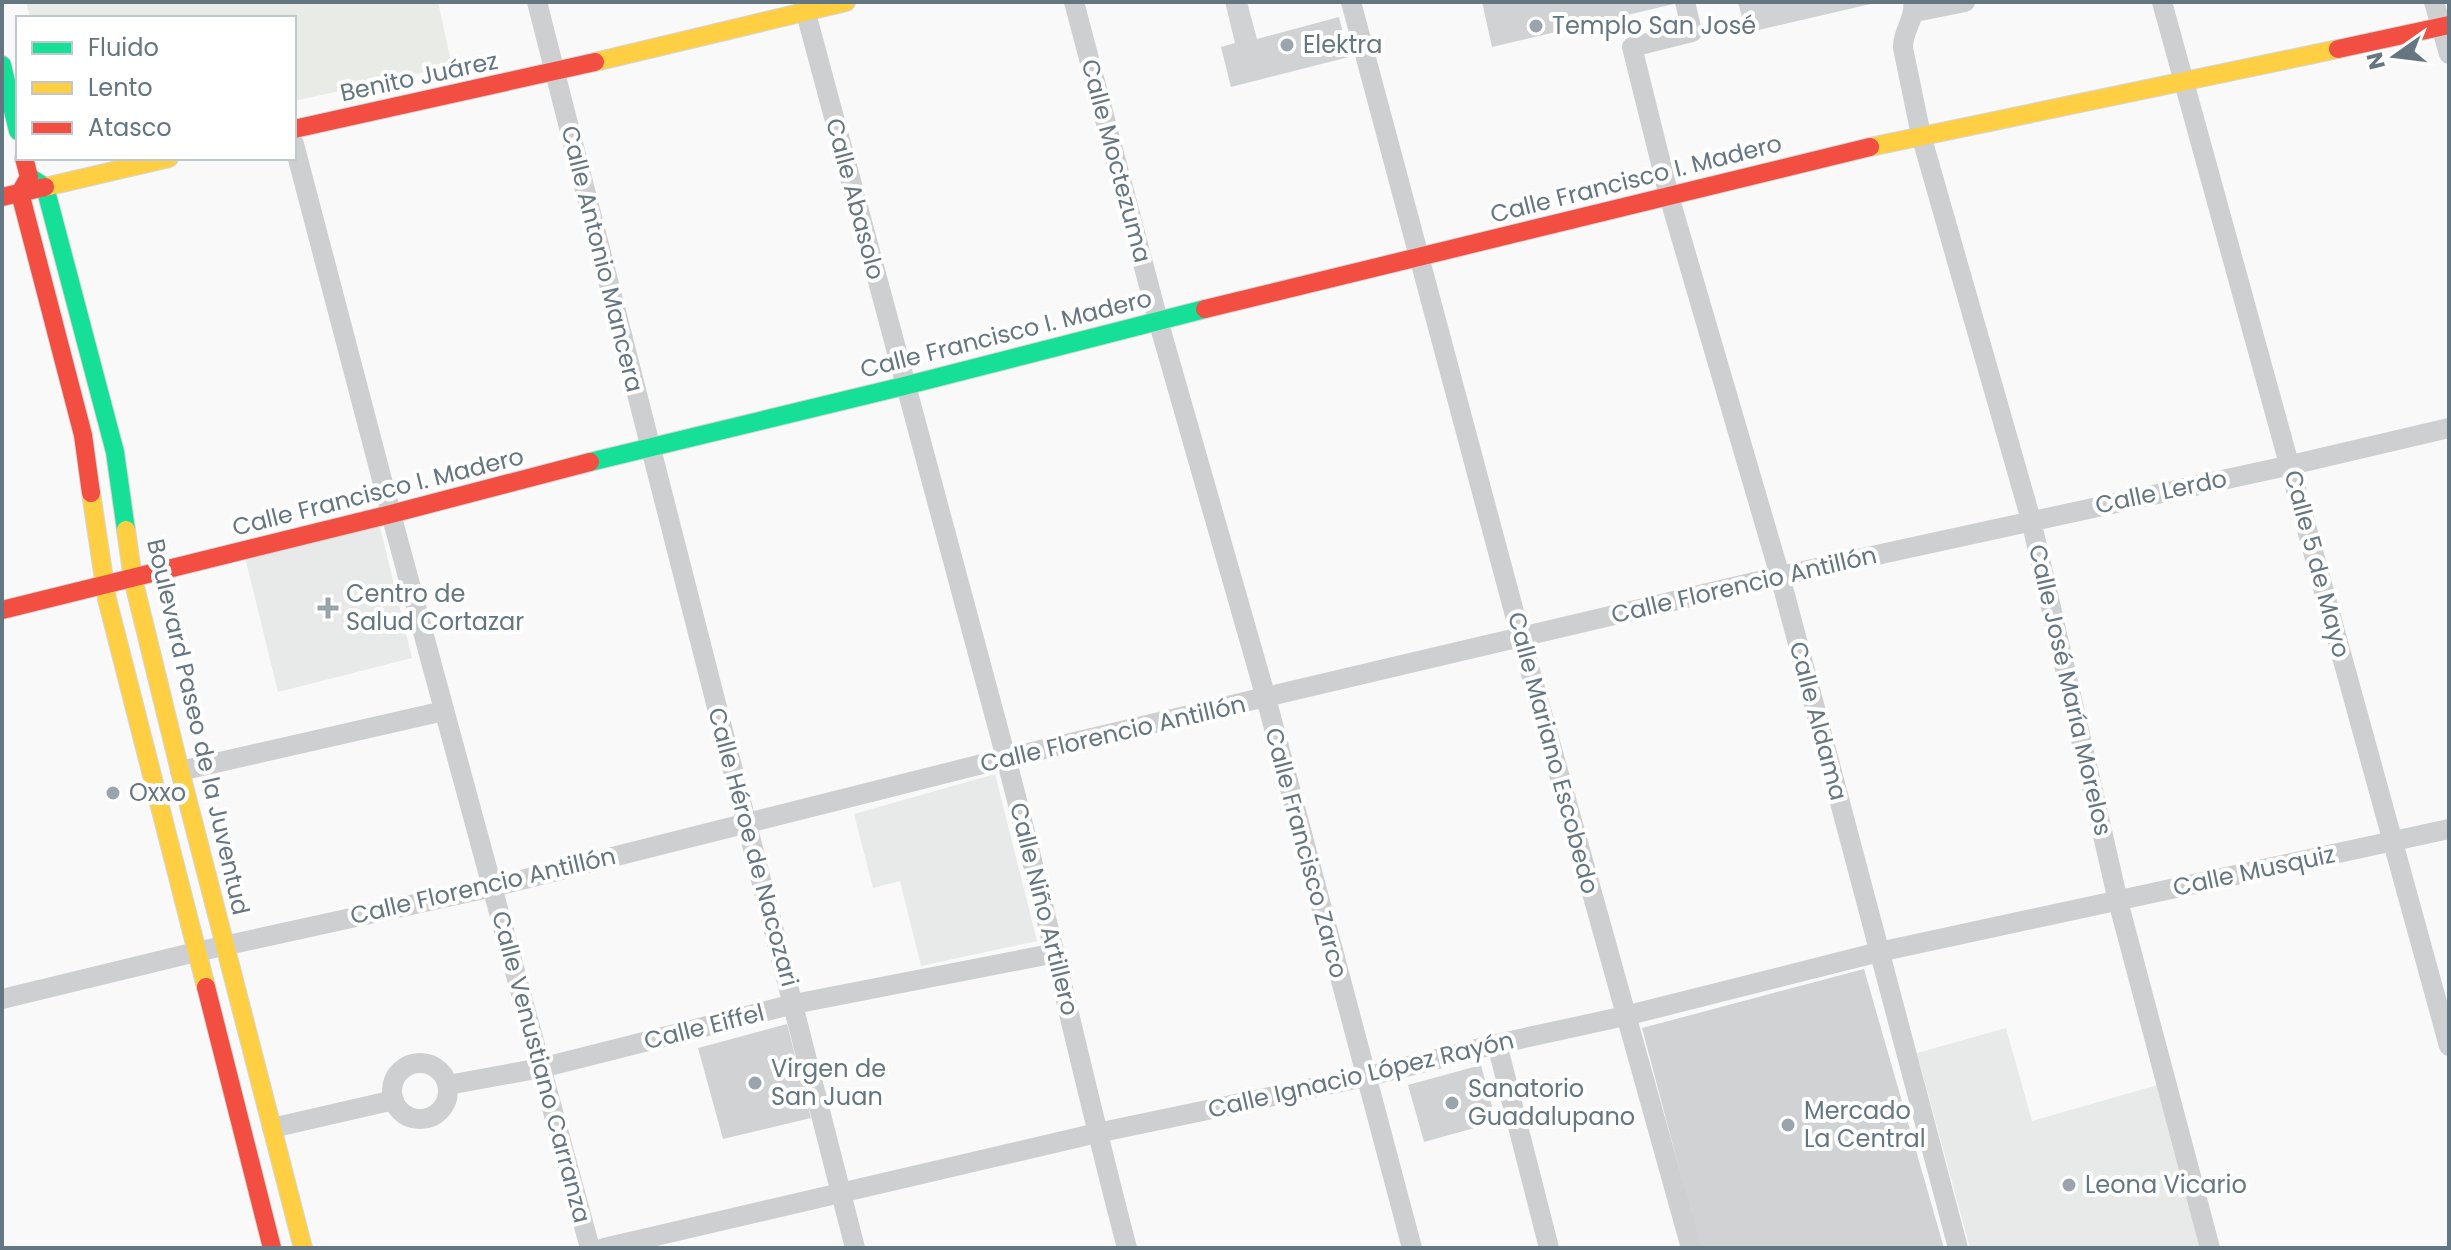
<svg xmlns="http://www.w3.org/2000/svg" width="2451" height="1250" font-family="Poppins,sans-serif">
<rect width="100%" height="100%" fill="#f9f9f9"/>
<!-- built -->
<path fill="#e8e9e9" d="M379,523L412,658L278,692L245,557Z
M995,774L1037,941L921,966L900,881L873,888L854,814Z
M2006,1028L2032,1121L2161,1084L2202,1248H1970L1917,1053Z"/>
<!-- green -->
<path fill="#e8ebe6" d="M26,2H438L452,66L294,101V18H30Z"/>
<!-- building -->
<path fill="#d0d2d3" d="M1225,2H1247L1257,39L1339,17L1349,57L1231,87L1221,47L1235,43Z
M1482,2H1678V3L1492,47Z
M1738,2H1875V3L1746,33Z
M1864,969L1944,1248H1700L1642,1028Z
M787,1024L811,1118L723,1139L698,1048Z
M1481,1065L1496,1122L1424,1142L1408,1085Z"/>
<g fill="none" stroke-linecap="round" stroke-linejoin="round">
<defs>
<path id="fast" d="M2,65L18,131
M29,177L45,187L115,452L126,530
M590,462L904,386L1205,309"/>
<path id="slow" d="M595,62L846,2
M1870,147L2338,49
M45,187L169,158
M91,493L107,599L206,987
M126,530L133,579L180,771L303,1248"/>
<path id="jam" d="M2338,49L2449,25
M294,129L595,62
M24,158L29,177L20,193L83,435L91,493
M2,197L45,187
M1205,309L1870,147
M2,610L391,514L590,462
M206,987L272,1248"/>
</defs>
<!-- fast casing -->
<use href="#fast" stroke="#d5d6d7" stroke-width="20"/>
<!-- slow casing -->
<use href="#slow" stroke="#d5d6d7" stroke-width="20"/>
<!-- jam casing -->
<use href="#jam" stroke="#d5d6d7" stroke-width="20"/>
<!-- street -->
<path stroke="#cecfd0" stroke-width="20" d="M537,2L855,1248
M803,2C869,255 940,506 1006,758C1049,921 1084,1085 1127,1248
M1074,2L1158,320L1266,698L1412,1248
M1351,2L1521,638L1691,1248
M1685,2L1692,32L1632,47L1669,196L1780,576L1958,1248
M1913,2C1916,19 1902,31 1903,48L1921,135L2031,520L2118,901L2210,1248
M2162,2L2449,1046
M2434,2L2449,54
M1915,12L1965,2
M294,144L391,514L590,1248
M180,771L444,711
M2,999L196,952L493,887L1006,758L1780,576L2291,465L2449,428
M1497,1044L1549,1248
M392 1091a28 28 0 1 1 56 0a28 28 0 1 1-56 0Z
M448,1085L541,1068L794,1004L1056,953
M272,1128L394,1100
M604,1248L1097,1133L1365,1077L1497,1044L1625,1016L1879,952L2449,829"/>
<!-- fast -->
<use href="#fast" stroke="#16e098" stroke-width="18"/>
<!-- slow -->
<use href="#slow" stroke="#ffcf43" stroke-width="18"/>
<!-- jam -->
<use href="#jam" stroke="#f24e42" stroke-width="18"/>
</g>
<!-- markers -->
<g fill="#99a4ac" stroke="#fff" stroke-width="3">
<circle cx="1536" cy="26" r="8"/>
<circle cx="1287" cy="45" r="8"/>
<path d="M324 596h8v8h8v8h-8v8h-8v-8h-8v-8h8z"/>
<circle cx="113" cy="793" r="8"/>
<circle cx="755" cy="1083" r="8"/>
<circle cx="1452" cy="1103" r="8"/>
<circle cx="1788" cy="1125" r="8"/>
<circle cx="2069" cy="1185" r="8"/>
</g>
<g text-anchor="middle" stroke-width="8" stroke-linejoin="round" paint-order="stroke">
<!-- poi labels -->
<g font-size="24" fill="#657683" stroke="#fff" text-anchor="start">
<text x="1552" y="34">Templo San José</text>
<text x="1303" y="53">Elektra</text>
<text x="346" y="602">Centro de<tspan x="346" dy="28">Salud Cortazar</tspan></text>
<text x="129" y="801">Oxxo</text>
<text x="771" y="1077">Virgen de<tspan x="771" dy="28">San Juan</tspan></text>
<text x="1468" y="1097">Sanatorio<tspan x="1468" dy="28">Guadalupano</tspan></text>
<text x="1804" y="1119">Mercado<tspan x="1804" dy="28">La Central</tspan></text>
<text x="2085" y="1193">Leona Vicario</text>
</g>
<!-- street labels -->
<g font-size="24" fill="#657683" stroke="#fff">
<text transform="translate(419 77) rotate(-12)" y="8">Benito Juárez</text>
<text transform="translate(1116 161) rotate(75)" y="8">Calle Moctezuma</text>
<text transform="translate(1636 179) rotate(-14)" y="8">Calle Francisco I. Madero</text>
<text transform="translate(855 199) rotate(75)" y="8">Calle Abasolo</text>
<text transform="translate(602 259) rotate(76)" y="8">Calle Antonio Mancera</text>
<text transform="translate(1006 334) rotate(-14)" y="8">Calle Francisco I. Madero</text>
<text transform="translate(378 492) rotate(-14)" y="8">Calle Francisco I. Madero</text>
<text transform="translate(2161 492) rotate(-12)" y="8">Calle Lerdo</text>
<text transform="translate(2317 564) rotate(75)" y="8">Calle 5 de Mayo</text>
<text transform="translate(1744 585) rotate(-13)" y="8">Calle Florencio Antillón</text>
<text transform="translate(2070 690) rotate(77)" y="8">Calle José María Morelos</text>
<text transform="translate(1818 721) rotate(75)" y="8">Calle Aldama</text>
<text transform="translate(198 727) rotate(77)" y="8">Boulevard Paseo de la Juventud</text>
<text transform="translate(1113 734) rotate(-13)" y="8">Calle Florencio Antillón</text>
<text transform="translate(1553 753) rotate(75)" y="8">Calle Mariano Escobedo</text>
<text transform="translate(753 847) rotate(75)" y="8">Calle Héroe de Nacozari</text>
<text transform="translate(1306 853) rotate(75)" y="8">Calle Francisco Zarco</text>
<text transform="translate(2254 871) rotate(-12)" y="8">Calle Musquiz</text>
<text transform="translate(483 886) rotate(-13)" y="8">Calle Florencio Antillón</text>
<text transform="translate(1044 909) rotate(76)" y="8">Calle Niño Artillero</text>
<text transform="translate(704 1027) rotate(-14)" y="8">Calle Eiffel</text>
<text transform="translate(541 1067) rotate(75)" y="8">Calle Venustiano Carranza</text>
<text transform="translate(1361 1075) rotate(-13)" y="8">Calle Ignacio López Rayón</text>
</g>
</g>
<!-- border -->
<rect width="2451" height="1250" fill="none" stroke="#657683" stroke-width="8"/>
<!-- legend -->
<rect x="16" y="16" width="280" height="144" fill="#ffffff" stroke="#c1c8cd" stroke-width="2"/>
<rect x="32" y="42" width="40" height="12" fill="#16e098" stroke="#c1c8cd" stroke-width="2"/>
<text x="88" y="56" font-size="24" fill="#657683">Fluido</text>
<rect x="32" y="82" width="40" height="12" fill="#ffcf43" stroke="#c1c8cd" stroke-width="2"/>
<text x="88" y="96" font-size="24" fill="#657683">Lento</text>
<rect x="32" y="122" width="40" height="12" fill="#f24e42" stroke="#c1c8cd" stroke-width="2"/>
<text x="88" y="136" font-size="24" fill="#657683">Atasco</text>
<!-- north arrow -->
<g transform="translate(2395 56) rotate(256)" stroke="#ffffff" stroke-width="6" paint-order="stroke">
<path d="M0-6L14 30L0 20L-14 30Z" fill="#657683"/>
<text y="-12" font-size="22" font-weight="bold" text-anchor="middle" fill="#657683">N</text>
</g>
</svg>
